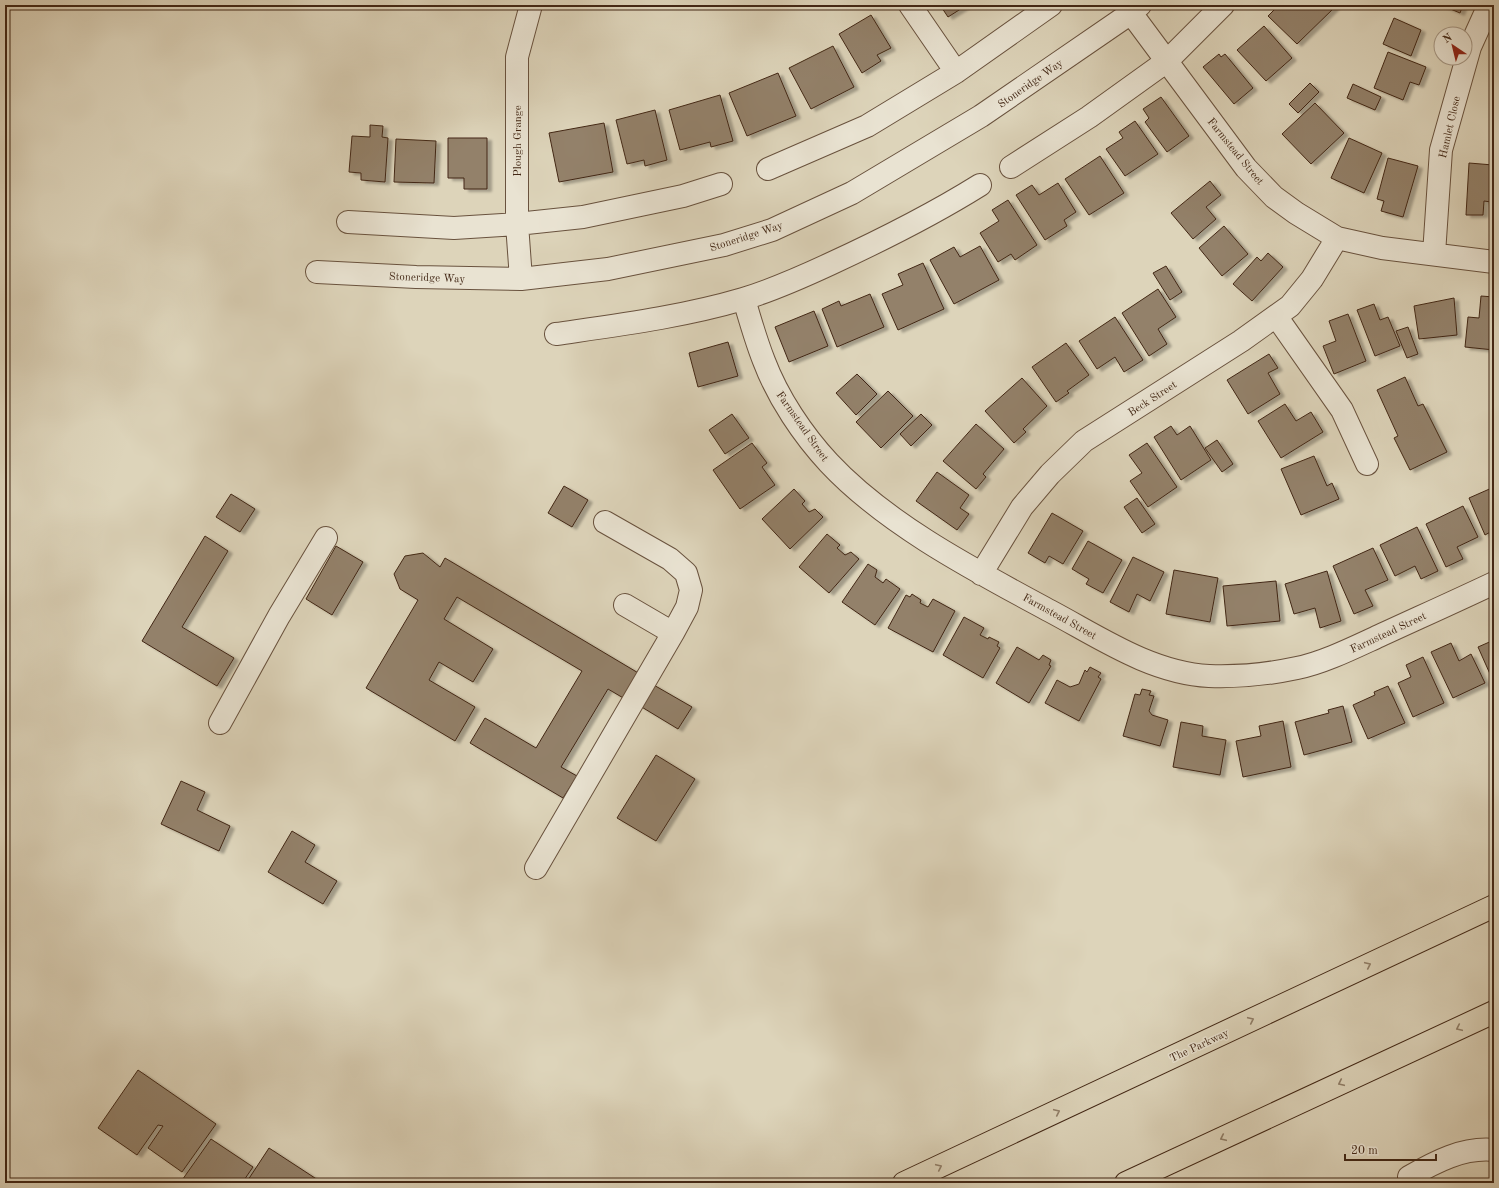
<svg xmlns="http://www.w3.org/2000/svg" width="1499" height="1188" font-family="'Old Standard TT',serif">
<defs>
<filter id="shadow"><feDropShadow dx="4.5" dy="2.5" stdDeviation="1" flood-color="#0004"/></filter>
</defs>
<rect width="100%" height="100%" fill="#ddd4ba"/>
<filter id="stains"><feTurbulence type="fractalNoise" baseFrequency=".005" numOctaves="4"/><feColorMatrix values="0 0 0 0 .2 0 0 0 0 .09 0 0 0 0 .02 0 0 0 .5 -.17"/></filter>
<radialGradient id="worn" r=".72"><stop offset=".6" stop-color="#630" stop-opacity="0"/><stop offset="1" stop-color="#630" stop-opacity=".3"/></radialGradient>
<!-- building -->
<path fill="#93816b" stroke="#422715" filter="url(#shadow)" d="M940,5H967L948,17Z
M1279,5H1333L1335,7L1297,44L1268,16Z
M1441,5H1463L1460,13Z
M871,15L891,48L877,55L881,61L862,73L839,34Z
M1394,18L1421,30L1411,56L1383,44Z
M1264,26L1292,58L1266,81L1237,50Z
M833,46L854,87L811,109L789,68Z
M1388,52L1426,67L1419,85L1410,82L1403,100L1374,88Z
M1219,54L1221,57L1225,54L1253,88L1234,104L1203,67Z
M778,73L796,116L747,136L729,93Z
M1310,83L1319,92L1298,113L1289,104Z
M1353,84L1381,97L1375,110L1347,98Z
M720,95L733,141L711,147L710,142L680,150L669,110Z
M1161,97L1189,136L1167,152L1145,122L1149,118L1143,109Z
M1315,103L1344,133L1311,164L1282,134Z
M655,110L667,160L645,166L644,160L627,164L616,120Z
M1135,121L1158,154L1125,176L1106,149L1123,138L1119,132Z
M604,123L613,172L559,182L549,133Z
M370,125L383,126L382,137L388,138L385,182L361,180V173L349,172L352,136L370,137Z
M448,138H487V189H464V178H448Z
M1349,138L1382,153L1364,193L1331,178Z
M396,139L436,141L434,183L394,182Z
M1100,156L1124,193L1089,215L1065,179Z
M1388,158L1418,166L1403,217L1381,211L1384,201L1377,199Z
M1469,163L1493,165L1491,202L1484,201L1483,215H1466Z
M1210,181L1221,195L1206,207L1216,219L1193,239L1171,213Z
M1058,183L1076,212L1064,220L1067,226L1045,240L1016,195L1032,185L1039,195Z
M1008,200L1037,245L1015,260L1011,254L998,262L980,233L999,221L992,210Z
M1224,226L1248,254L1222,276L1199,248Z
M980,246L999,280L954,304L930,260L954,247L960,257Z
M1268,253L1283,267L1252,301L1233,284L1257,257L1261,261Z
M923,263L944,309L898,330L882,294L903,285L898,274Z
M1166,266L1182,292L1170,300L1153,273Z
M1158,289L1176,317L1158,329L1167,344L1149,356L1122,313Z
M870,294L884,327L837,347L822,309L839,301L841,306Z
M1481,296L1494,297V350L1465,347L1468,317L1479,318Z
M1454,298L1457,335L1419,339L1414,306Z
M1374,304L1380,320L1388,317L1400,346L1375,356L1357,310Z
M814,311L828,346L789,362L775,327Z
M1348,314L1366,361L1334,374L1323,346L1336,341L1329,321Z
M1115,317L1143,360L1124,372L1115,357L1097,369L1079,341Z
M1408,327L1418,354L1407,358L1396,331Z
M728,342L738,376L698,387L689,353Z
M1066,343L1089,375L1067,391L1069,393L1056,402L1032,367Z
M1269,354L1278,368L1268,373L1280,394L1248,414L1227,380Z
M857,374L877,394L856,415L836,393Z
M1405,377L1418,406L1423,404L1447,452L1410,470L1394,438L1398,436L1377,390Z
M1022,378L1047,406L1023,429L1026,432L1014,443L985,411Z
M888,391L913,416L881,448L856,422Z
M1285,404L1296,421L1311,412L1323,432L1281,458L1258,421Z
M732,414L749,438L725,454L709,430Z
M921,414L932,425L911,446L900,434Z
M976,424L1004,449L983,474L986,477L976,489L943,461Z
M1171,426L1177,435L1190,426L1211,460L1181,480L1154,437Z
M1217,440L1233,464L1222,472L1205,448Z
M752,443L767,463L762,467L775,485L740,509L713,470Z
M1147,443L1177,487L1148,507L1130,481L1142,473L1129,455Z
M1314,456L1327,486L1332,483L1339,499L1301,515L1281,469Z
M937,472L969,495L960,508L969,514L957,530L916,501Z
M564,486L588,500L572,527L548,513Z
M1494,487V530L1485,535L1469,498Z
M794,489L805,501L802,504L809,512L815,509L823,517L790,549L762,519Z
M231,494L255,509L240,532L216,517Z
M1137,498L1155,524L1142,533L1124,507Z
M1463,506L1478,537L1457,547L1463,559L1446,567L1426,524Z
M1052,513L1083,531L1063,564L1049,556L1045,563L1028,553Z
M1417,527L1438,571L1421,579L1415,566L1395,576L1380,545Z
M827,534L840,545L837,548L845,555L851,552L859,559L829,593L799,567Z
M205,536L228,551L182,627L234,658L217,686L142,641Z
M1088,541L1122,560L1103,593L1086,584L1089,579L1072,569Z
M336,546L363,562L332,615L306,599Z
M1373,548L1388,580L1365,590L1373,606L1354,614L1333,566Z
M423,553L440,567L445,558L640,674L625,699L608,689L561,767L577,776L563,798L470,743L485,718L536,748L582,671L457,597L444,619L493,649L473,682L439,662L429,680L475,707L455,741L366,688L418,600L400,589L394,574L405,556Z
M1133,557L1164,572L1150,601L1137,594L1129,612L1110,602Z
M868,564L877,570L875,577L883,583L886,579L900,589L875,625L842,602Z
M1174,570L1218,578L1210,622L1166,614Z
M1327,571L1341,621L1320,628L1315,608L1294,614L1285,584Z
M1276,581L1280,621L1227,626L1223,586Z
M912,594L921,600L920,603L928,607L933,599L955,611L933,652L888,628L906,595L910,597Z
M964,617L984,628L980,635L988,639L989,637L999,642L997,646L1000,648L983,678L943,655Z
M1494,640V683L1478,647Z
M1451,643L1459,661L1471,654L1485,683L1453,698L1431,652Z
M1017,647L1039,660L1043,655L1051,660L1049,665L1051,666L1029,703L996,683Z
M1423,657L1444,703L1413,717L1398,683L1411,677L1406,665Z
M1090,667L1101,673L1098,677L1101,679L1079,721L1045,703L1057,680L1070,687L1079,684L1085,670L1087,672Z
M652,684L692,707L678,729L640,706Z
M1388,686L1405,723L1368,739L1353,705L1375,695L1374,692Z
M1142,689L1151,691L1149,695L1154,696L1149,711L1152,715L1168,720L1160,746L1123,736L1135,694L1140,695Z
M1343,706L1352,742L1304,755L1295,722L1329,713L1328,710Z
M1283,721L1291,767L1243,777L1236,741L1261,736L1259,726Z
M1181,722L1203,726L1202,736L1226,740L1220,775L1173,767Z
M656,755L695,779L656,841L617,818Z
M181,781L205,792L197,810L230,826L219,851L161,824Z
M292,831L315,845L305,862L337,881L323,904L268,872Z
M138,1070L216,1124L182,1172L148,1148L163,1126L158,1125L137,1155L98,1128Z
M211,1139L253,1167L242,1183H180Z
M269,1148L318,1180L315,1183H246Z"/>
<g fill="none" stroke-linecap="round" stroke-linejoin="round">
<defs>
<path id="minor" d="M910,5L956,72
M1131,13L1246,168L1274,197L1296,213L1337,238L1382,248L1494,262
M1011,167L1089,117L1167,61L1223,5
M768,169L867,126L956,72L1051,5
M348,222L454,228L517,224L583,217L683,196L721,184
M1434,254L1441,150L1470,47L1489,5
M317,272L416,277L521,279L608,269L724,245L772,230L852,193L981,116L1131,13L1140,5
M521,279L517,224V57L531,5
M744,299C750,320 756,341 764,361C778,398 803,435 829,463C887,525 976,571 1050,611C1099,637 1151,673 1209,676C1237,677 1269,674 1297,668C1323,663 1355,647 1379,636C1418,618 1456,601 1494,583
M1276,316L1342,410L1367,464
M556,334C618,325 682,317 743,299C773,290 802,277 830,264C882,240 932,215 980,185
M981,574L1022,507L1050,474L1084,441L1241,341L1290,306L1312,279L1337,238
M625,605L673,633
M220,723L279,616L326,538
M536,868L673,633L687,607L691,590L686,573L670,559L605,522
M1409,1177C1435,1162 1463,1147 1494,1150"/>
<path id="highway" d="M904,1183L1494,906
M1126,1183L1494,1012"/>
</defs>
<!-- minor casing -->
<use href="#minor" stroke="#69523e" stroke-width="24"/>
<!-- highway casing -->
<use href="#highway" stroke="#422715" stroke-width="24"/>
<!-- minor -->
<use href="#minor" stroke="#e9e3d2" stroke-width="22"/>
<!-- highway -->
<use href="#highway" stroke="#ddd4ba" stroke-width="22"/>
</g>
<!-- one-way arrows -->
<defs><path id="oneway-chevron" d="M-2-3.5L2.5 0L-2 3.5" fill="none" stroke-width="1.6" stroke-linecap="round" stroke-linejoin="round"/></defs>
<g stroke="#907e68">
<use href="#oneway-chevron" transform="translate(1368 965) rotate(-25)"/>
<use href="#oneway-chevron" transform="translate(1251 1020) rotate(-25)"/>
<use href="#oneway-chevron" transform="translate(1459 1028) rotate(155)"/>
<use href="#oneway-chevron" transform="translate(1341 1083) rotate(155)"/>
<use href="#oneway-chevron" transform="translate(1057 1112) rotate(-25)"/>
<use href="#oneway-chevron" transform="translate(1223 1138) rotate(155)"/>
<use href="#oneway-chevron" transform="translate(939 1167) rotate(-25)"/>
</g>
<g text-anchor="middle" stroke-width="3" stroke-linejoin="round" paint-order="stroke">
<!-- street labels -->
<g font-size="11" fill="#422715" stroke="#e9e3d2">
<text transform="translate(1030 83) rotate(-35)" y="4">Stoneridge Way</text>
<text transform="translate(1449 127) rotate(-77)" y="4">Hamlet Close</text>
<text transform="translate(517 141) rotate(-90)" y="4">Plough Grange</text>
<text transform="translate(1236 151) rotate(51)" y="4">Farmstead Street</text>
<text transform="translate(746 236) rotate(-18)" y="4">Stoneridge Way</text>
<text transform="translate(427 277) rotate(2)" y="4">Stoneridge Way</text>
<text transform="translate(1152 398) rotate(-33)" y="4">Beck Street</text>
<text transform="translate(803 426) rotate(55)" y="4">Farmstead Street</text>
<text transform="translate(1060 616) rotate(29)" y="4">Farmstead Street</text>
<text transform="translate(1388 632) rotate(-25)" y="4">Farmstead Street</text>
<text transform="translate(1199 1045) rotate(-25)" y="4">The Parkway</text>
</g>
</g>
<!-- margin -->
<rect width="1499" height="1188" fill="none" stroke="#ddd4ba" stroke-width="20"/>
<rect x="6" y="6" width="1487" height="1176" fill="none" stroke="#422715" stroke-width="2"/>
<rect x="10" y="10" width="1479" height="1168" fill="none" stroke="#422715"/>
<!-- north arrow -->
<g transform="translate(1453 46) rotate(325)"><circle r="19" fill="#e9e3d2" stroke="#a69886"/>
<path d="M0-3L7 15L0 10L-7 15Z" fill="#8f2418"/>
<text y="-6" font-size="11" font-weight="bold" text-anchor="middle" fill="#422715">N</text>
</g>
<!-- scale -->
<path d="M1345 1154v6h91v-6" fill="none" stroke="#422715" stroke-width="2"/>
<text x="1351" y="1154" font-size="12" fill="#422715" stroke="#e9e3d2" stroke-width="3" paint-order="stroke">20 m</text>
<rect width="100%" height="100%" filter="url(#stains)"/>
<rect width="100%" height="100%" fill="url(#worn)"/>
</svg>
